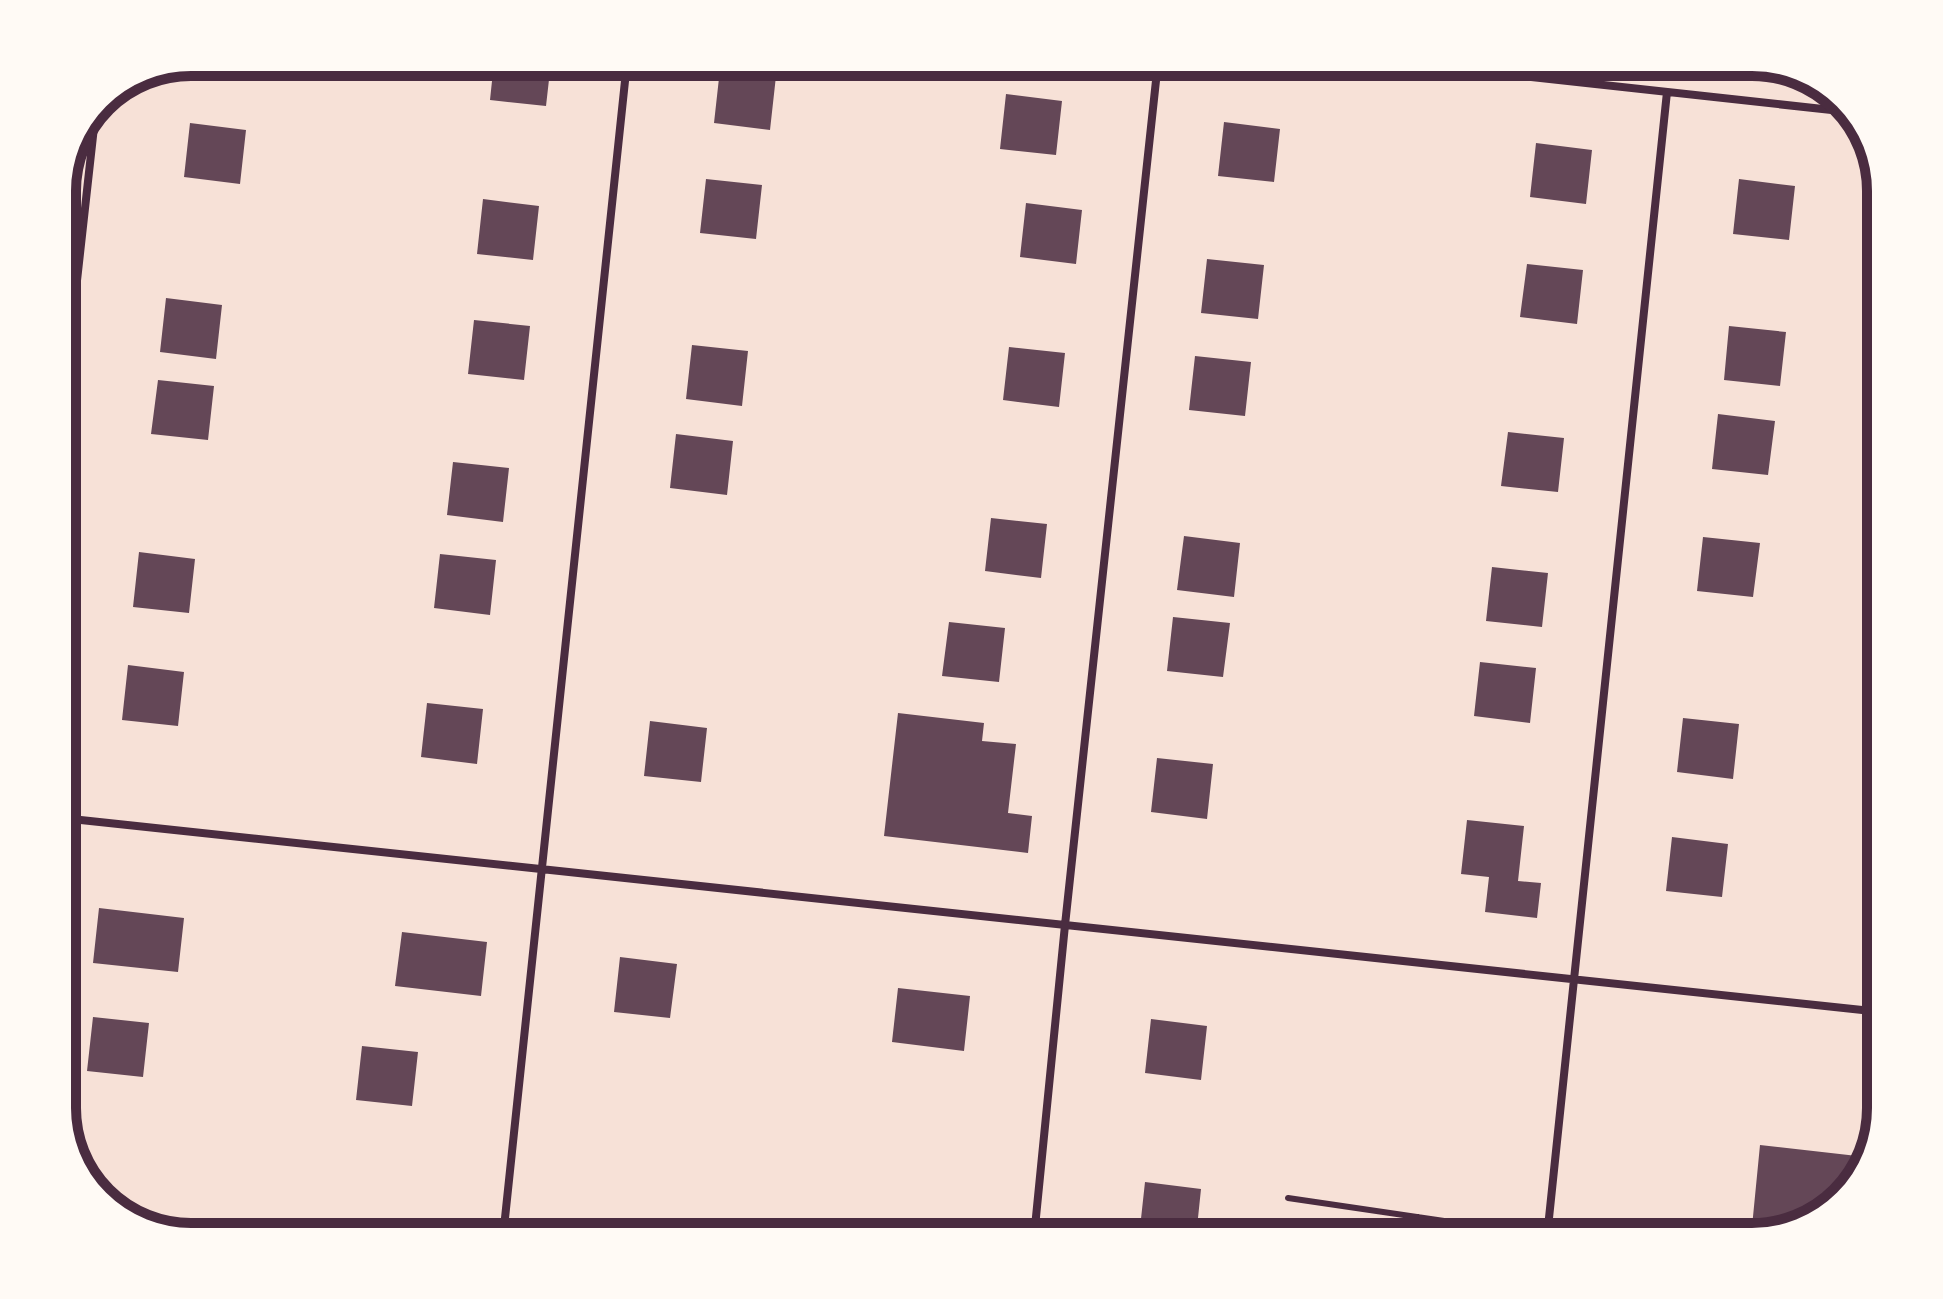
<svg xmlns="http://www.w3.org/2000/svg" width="1943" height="1299" font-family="Inter,sans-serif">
<rect width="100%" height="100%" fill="#f7e1d7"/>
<!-- building -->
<path fill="#644757" d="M192,62H250L248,72L192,65Z
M494,62H551L546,106L490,100Z
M720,69L776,76L770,130L714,123Z
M1006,94L1062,101L1056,155L1000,149Z
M1224,122L1280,129L1274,182L1218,176Z
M190,123L246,130L240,184L184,177Z
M1536,143L1592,150L1586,204L1530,197Z
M706,179L762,185L756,239L700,233Z
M1739,179L1795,186L1789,240L1733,234Z
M483,199L539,206L533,260L477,254Z
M1026,203L1082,210L1076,264L1020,257Z
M1207,259L1264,265L1258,319L1201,313Z
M1527,264L1583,270L1577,324L1520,317Z
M166,298L222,305L216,359L160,352Z
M474,320L530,326L524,380L468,374Z
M1729,326L1786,332L1780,386L1724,380Z
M692,345L748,351L742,406L686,399Z
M1009,347L1065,353L1059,407L1003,400Z
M1195,356L1251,362L1245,416L1189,410Z
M158,380L214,386L208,440L151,434Z
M1718,414L1775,421L1768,475L1712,469Z
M1508,432L1564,438L1558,492L1501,486Z
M676,434L733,441L727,495L670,488Z
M453,462L509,468L503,522L447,515Z
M991,518L1047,524L1041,578L985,571Z
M1184,536L1240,543L1234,597L1177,590Z
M1703,537L1760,543L1753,597L1697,591Z
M139,552L195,559L189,613L133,607Z
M440,554L496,560L490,615L434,608Z
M1492,567L1548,573L1542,627L1486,621Z
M1173,617L1230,623L1223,677L1167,671Z
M949,622L1005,628L999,682L942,676Z
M1480,662L1536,668L1530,723L1474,716Z
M128,665L184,672L178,726L122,720Z
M427,703L483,709L477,764L421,757Z
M898,713L984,723L982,741L1016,744L1008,813L1032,816L1028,853L884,836Z
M1683,718L1739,724L1733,779L1677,772Z
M650,721L707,728L701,782L644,776Z
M1157,758L1213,764L1207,819L1151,812Z
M1467,820L1524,826L1518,881L1541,883L1537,918L1485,912L1489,877L1461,874Z
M1672,837L1728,844L1722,897L1666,891Z
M99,908L184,918L178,972L93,963Z
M402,932L487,942L481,996L395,986Z
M620,957L677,964L670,1018L614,1012Z
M898,988L970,996L964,1051L892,1042Z
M93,1017L149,1023L143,1077L87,1071Z
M1151,1019L1207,1026L1201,1080L1145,1073Z
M362,1046L418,1052L412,1106L356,1100Z
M1760,1145L1866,1157L1859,1180L1816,1220L1751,1237Z
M1145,1182L1201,1189L1196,1237H1139Z"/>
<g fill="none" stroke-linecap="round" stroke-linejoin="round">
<!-- service -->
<path stroke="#4a2c40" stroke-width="6" d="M1288,1198L1547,1236
M1416,1237L1418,1217"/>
<!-- minor -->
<path stroke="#4a2c40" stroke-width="8" d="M1393,62L1850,112
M62,416L96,109
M62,818L1881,1012
M503,1237L627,62
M1034,1237L1065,925L1158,62
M1547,1237L1667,92"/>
</g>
<!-- crop -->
<path d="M0 0H1943V1299H0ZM191 76H1752A115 115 0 0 1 1867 191V1108A115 115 0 0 1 1752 1223H191A115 115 0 0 1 76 1108V191A115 115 0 0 1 191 76Z" fill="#fffaf5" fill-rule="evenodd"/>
<path fill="none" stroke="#4a2c40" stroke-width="10" d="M191 76H1752A115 115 0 0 1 1867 191V1108A115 115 0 0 1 1752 1223H191A115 115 0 0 1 76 1108V191A115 115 0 0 1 191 76Z"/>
</svg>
